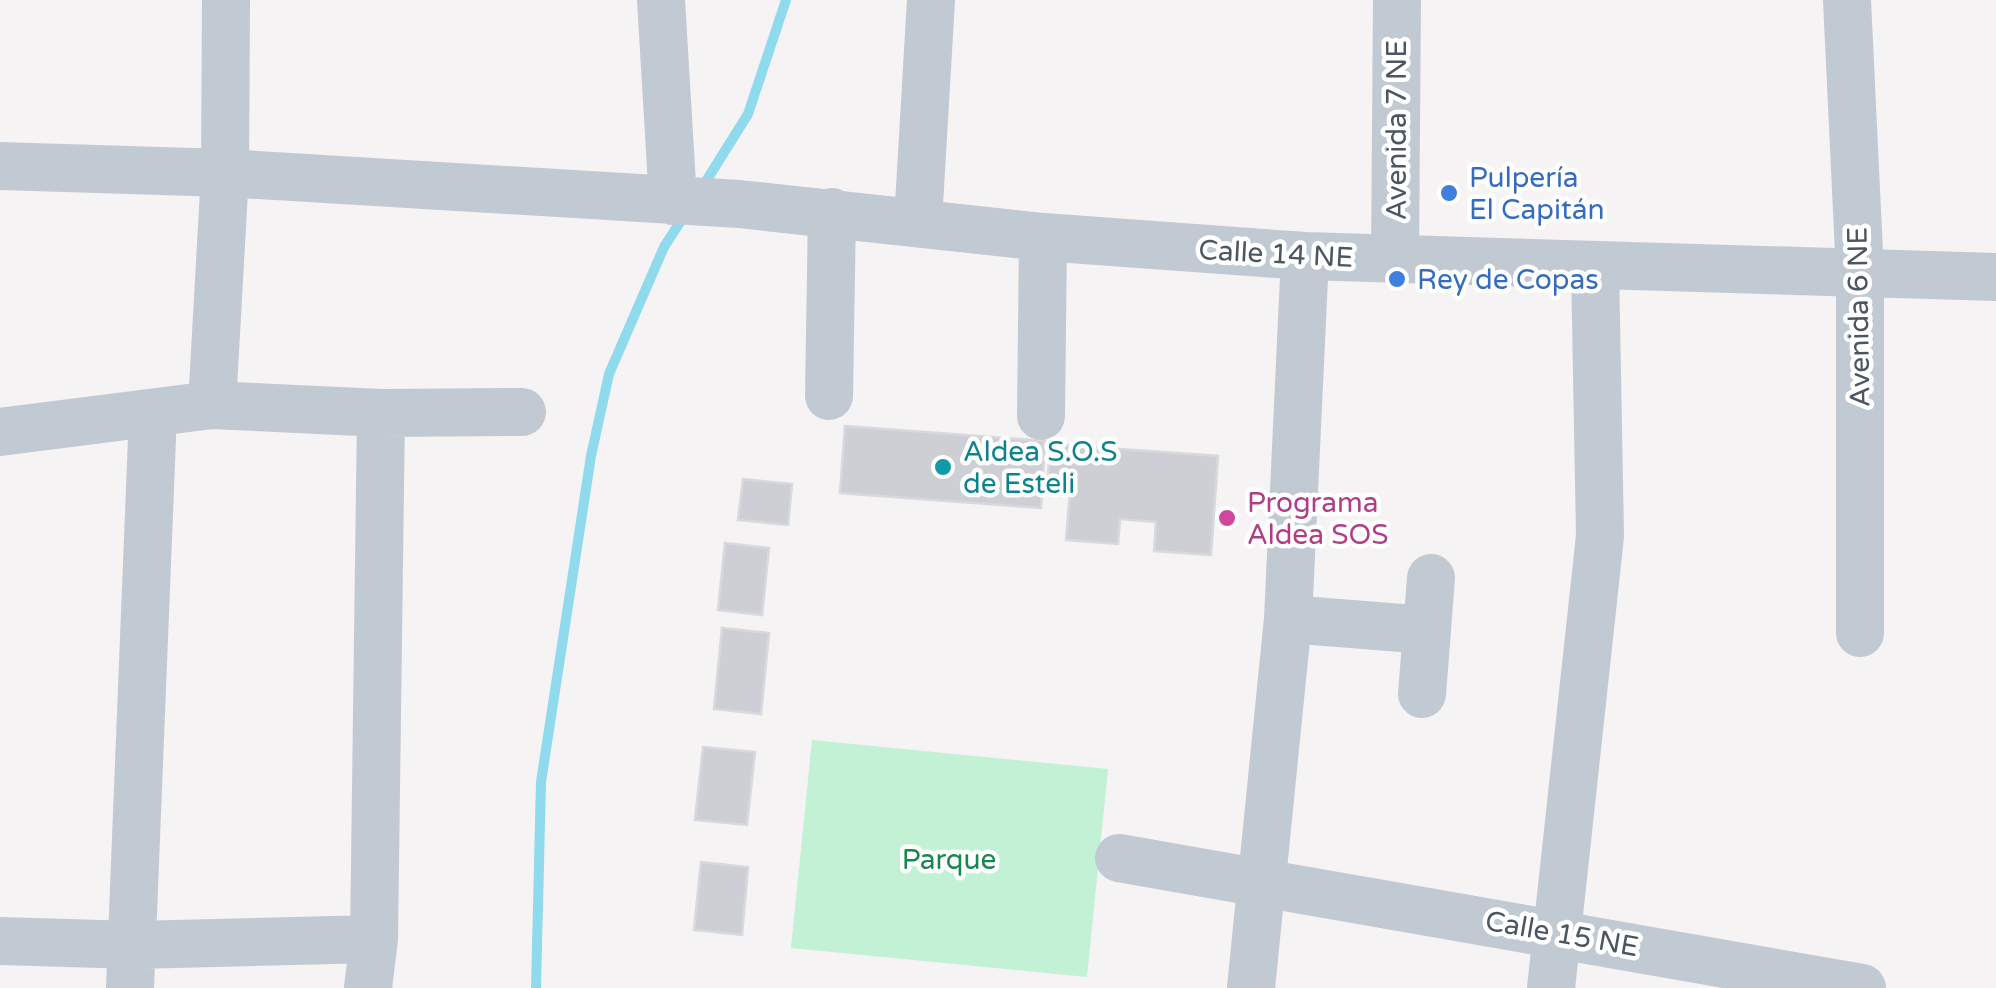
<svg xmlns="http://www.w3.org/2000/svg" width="1996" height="988" font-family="'Varela Round',sans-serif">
<rect width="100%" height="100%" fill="#f5f3f3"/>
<!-- green -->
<path fill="#c3f1d5" d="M812,740L1108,769L1087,977L791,948Z"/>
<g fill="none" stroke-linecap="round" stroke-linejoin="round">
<!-- stream -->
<path stroke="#90daee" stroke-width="10" d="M703,186L748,114L786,0
M536,988L541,782L591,456L609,374L664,247L686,213"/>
</g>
<!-- building -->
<path fill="#cdcfd5" stroke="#d7d9de" stroke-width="2.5" d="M845,426L1045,441L1041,508L840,493Z
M1050,444L1218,456L1211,555L1154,551L1156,522L1120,519L1118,544L1066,540L1071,480L1048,478Z
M743,479L792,484L788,525L738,520Z
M725,543L769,548L762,615L718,610Z
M722,628L769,633L761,714L714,709Z
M703,747L755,752L747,825L695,820Z
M701,862L748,867L742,935L694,930Z"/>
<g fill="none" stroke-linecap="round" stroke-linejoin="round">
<!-- minor -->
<path stroke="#c1cad2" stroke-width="48" d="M661,0L673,201
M1847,0L1860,274V633
M0,166L225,173L739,204L1043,237L1305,256L1996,277
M918,222L931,0
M1395,259L1397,0
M829,396L832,212
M212,405L225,173L226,0
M1041,416L1043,237
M0,432L212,405L381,413L522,412
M1288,619L1427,630
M1422,694L1431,578
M1119,858L1862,988
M0,941L134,945L374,939
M130,988L153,413
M368,988L374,939L381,413
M1251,988L1288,619L1305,256
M1551,988L1600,536L1595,265"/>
</g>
<!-- markers -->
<g fill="#3f7fe0" stroke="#fff" stroke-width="4">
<circle cx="1449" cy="193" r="10"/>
<circle cx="1397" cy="279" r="10"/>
</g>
<circle fill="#0f9aa8" stroke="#fff" stroke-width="4" cx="943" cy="467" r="10"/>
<circle fill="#d1479c" stroke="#fff" stroke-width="4" cx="1227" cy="518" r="10"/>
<g text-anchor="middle" stroke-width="9" stroke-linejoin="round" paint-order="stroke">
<!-- street labels -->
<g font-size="28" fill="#4a5661" stroke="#fff">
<text transform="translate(1396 130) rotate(-90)" y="10">Avenida 7 NE</text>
<text transform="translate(1276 253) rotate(3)" y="10">Calle 14 NE</text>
<text transform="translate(1858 317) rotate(-91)" y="10">Avenida 6 NE</text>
<text transform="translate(1562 933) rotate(10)" y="10">Calle 15 NE</text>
</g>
<!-- shop labels -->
<g font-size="28" fill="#366cbe" stroke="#fff" text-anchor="start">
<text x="1469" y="187">Pulpería<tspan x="1469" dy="32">El Capitán</tspan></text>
<text x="1417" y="289">Rey de Copas</text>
</g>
<!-- culture labels -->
<g font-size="28" fill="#0d838f" stroke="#fff" text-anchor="start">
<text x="963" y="461">Aldea S.O.S<tspan x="963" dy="32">de Esteli</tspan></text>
</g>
<!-- hotel labels -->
<g font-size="28" fill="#b23c85" stroke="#fff" text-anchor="start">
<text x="1247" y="512">Programa<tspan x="1247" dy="32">Aldea SOS</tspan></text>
</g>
<!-- park labels -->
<g font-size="28" fill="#17864f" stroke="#fff">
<text x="949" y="869">Parque</text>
</g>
</g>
</svg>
